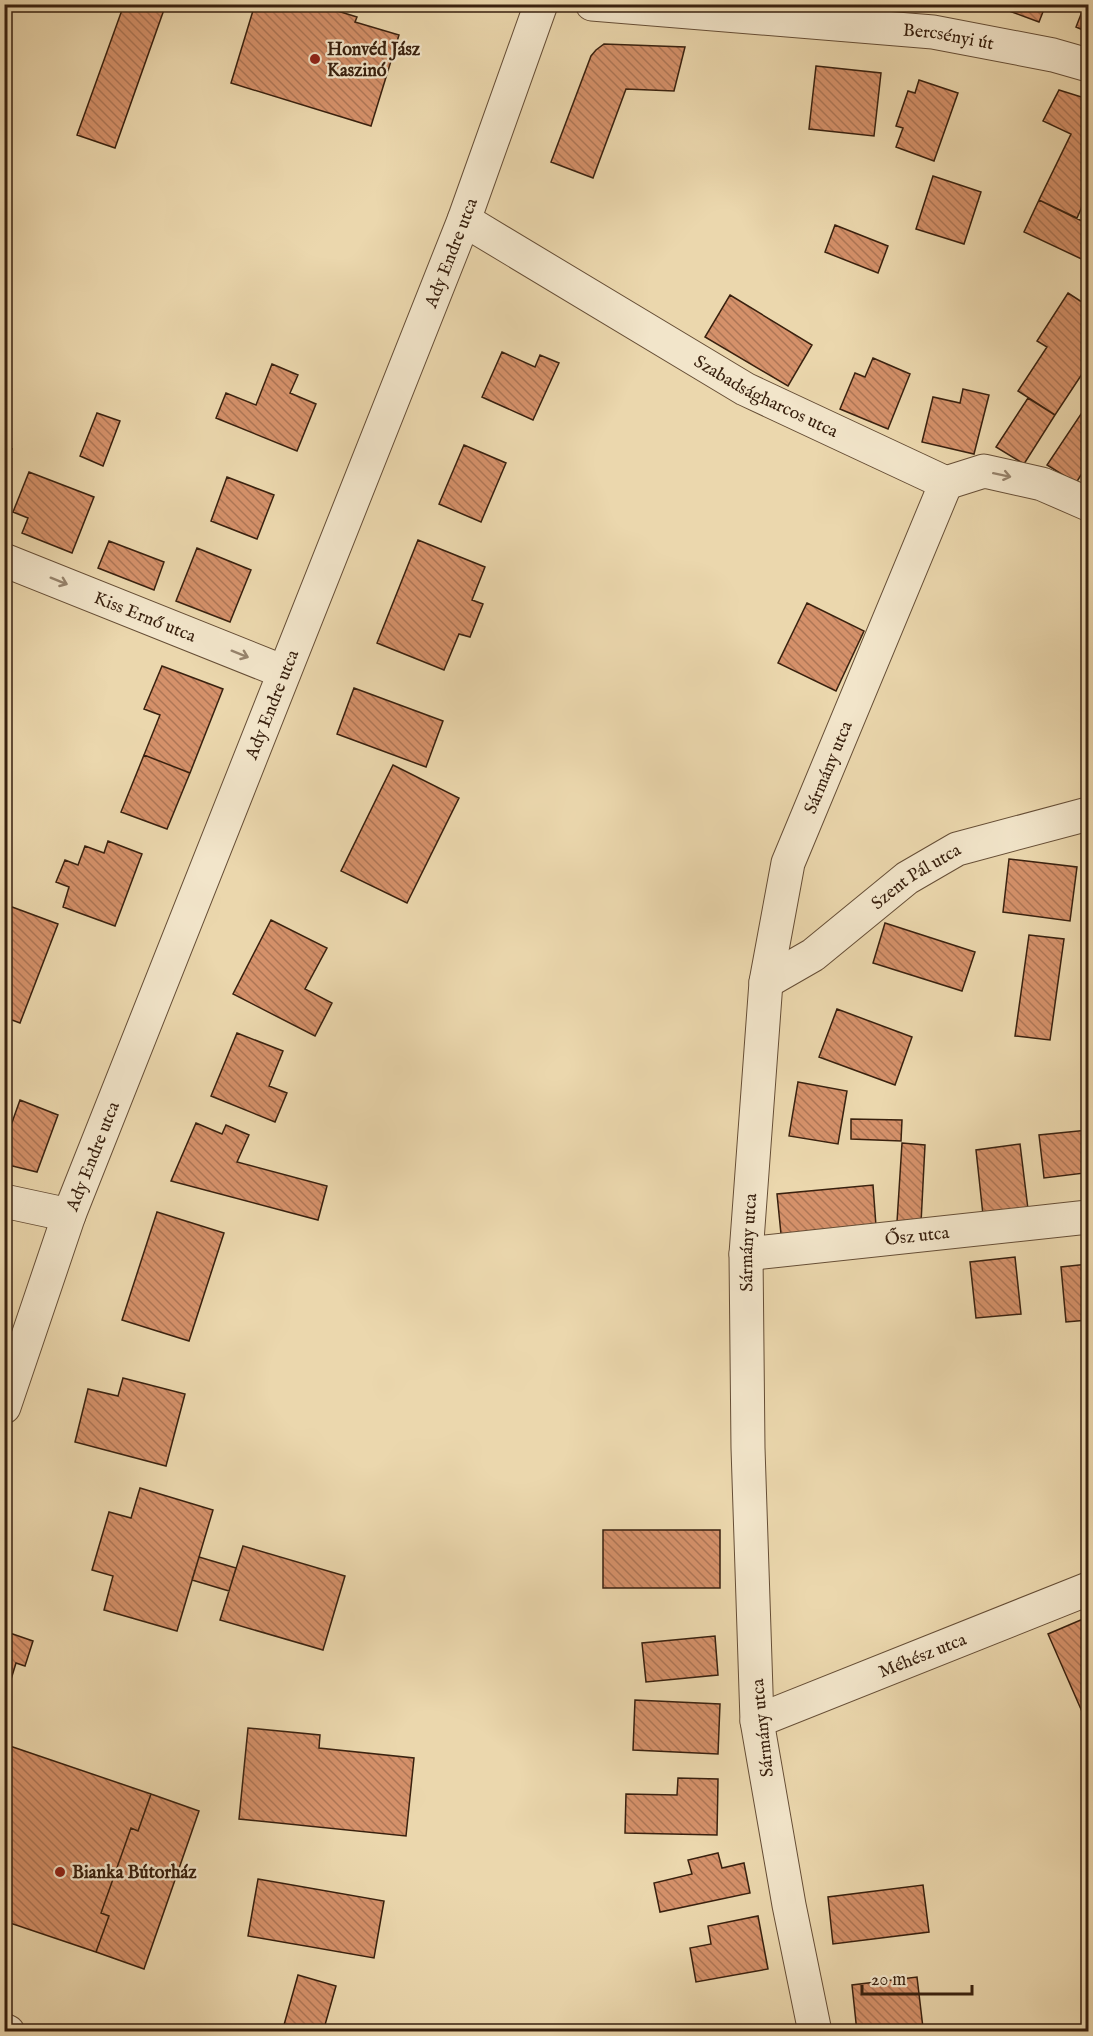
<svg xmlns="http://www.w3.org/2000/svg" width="1093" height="2036" font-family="'IM FELL English',serif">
<defs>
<pattern id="building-back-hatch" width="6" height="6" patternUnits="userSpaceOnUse" patternTransform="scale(1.5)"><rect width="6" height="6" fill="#d5916a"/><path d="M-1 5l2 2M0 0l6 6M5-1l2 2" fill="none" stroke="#ae7656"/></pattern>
</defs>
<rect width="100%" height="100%" fill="#ebd7ad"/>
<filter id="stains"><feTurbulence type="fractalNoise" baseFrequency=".00333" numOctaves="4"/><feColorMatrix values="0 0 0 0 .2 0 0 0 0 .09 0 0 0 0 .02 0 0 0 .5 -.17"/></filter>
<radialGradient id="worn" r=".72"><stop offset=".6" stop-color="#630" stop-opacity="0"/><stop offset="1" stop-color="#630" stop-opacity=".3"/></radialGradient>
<!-- building -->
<path fill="url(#building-back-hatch)" stroke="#39210f" stroke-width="1.5" d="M106,4H166L115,148L77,135L122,10Z
M255,4H315L357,17L355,22L399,35L371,126L231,83Z
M990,4H1046L1039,22Z
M1085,4H1088V32L1076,27Z
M604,44L685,47L674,91L626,89L593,178L551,162L591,56L596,50Z
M816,66L881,73L874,136L809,129Z
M919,80L958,93L934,161L896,147L903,128L896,126L908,91L915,93Z
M1059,90L1088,99V193L1077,218L1039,200L1071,134L1043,121Z
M933,176L981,192L964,244L916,229Z
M1039,200L1088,224V262L1024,232Z
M835,225L888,246L878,273L825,252Z
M1068,293L1088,306V365L1055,415L1018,391L1047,347L1037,341Z
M730,295L812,345L788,386L705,337Z
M502,352L535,367L540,355L559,363L533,420L482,397Z
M873,358L910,374L888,429L840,409L855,373L865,377Z
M272,364L298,375L290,393L316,404L297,451L216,418L226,393L256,405Z
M963,389L989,395L974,454L922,442L933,397L960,403Z
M1028,398L1055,415L1024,464L996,447Z
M1083,411L1088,415V464L1076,483L1047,465Z
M97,413L120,421L103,466L80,456Z
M464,445L506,463L481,522L439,504Z
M4,446L12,449L4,467Z
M29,472L94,497L72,553L22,533L28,518L13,512Z
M227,477L274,495L257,539L211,521Z
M418,540L485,567L472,600L483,604L470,637L459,634L444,670L377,643Z
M109,541L164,562L154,590L98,568Z
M197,548L251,570L230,622L176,601Z
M807,603L864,631L836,691L778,663Z
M162,666L223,689L190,773L144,755L160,715L144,709Z
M354,688L443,721L426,767L337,734Z
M144,755L190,773L167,829L121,812Z
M393,765L459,798L407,903L341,871Z
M108,841L142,854L115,926L63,907L69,887L56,882L65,860L78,865L85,846L104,853Z
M1009,859L1077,867L1070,921L1003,912Z
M4,904L58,924L20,1023L4,1017Z
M271,920L327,948L305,989L332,1003L315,1036L233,994Z
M885,923L975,952L962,991L873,963Z
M1029,935L1064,939L1050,1040L1015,1036Z
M837,1009L912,1037L895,1085L819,1057Z
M237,1033L283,1051L269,1086L287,1093L275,1122L211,1096Z
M798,1082L847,1091L838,1144L789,1136Z
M20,1100L58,1115L37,1172L4,1164V1126L10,1128Z
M851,1119L902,1120L901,1141L851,1139Z
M196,1123L222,1134L226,1125L249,1135L237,1162L327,1186L318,1220L171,1181Z
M1088,1130V1200H1087L1084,1173L1044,1178L1039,1135Z
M902,1143L925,1145L921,1223L897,1222Z
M1020,1144L1028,1209L983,1215L976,1150Z
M873,1185L876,1226L781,1234L777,1194Z
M157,1212L224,1233L189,1341L122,1320Z
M1015,1257L1021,1314L976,1318L970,1262Z
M1088,1264V1320L1066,1322L1061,1267Z
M123,1378L185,1394L166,1466L75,1442L88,1389L118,1396Z
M140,1488L213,1510L177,1631L104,1610L113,1576L92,1570L109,1512L131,1518Z
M603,1530H720V1588H603Z
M243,1546L345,1576L323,1650L220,1620Z
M199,1557L236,1568L229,1591L192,1580Z
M1083,1619L1088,1631V1722L1087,1723L1048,1634Z
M4,1631L33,1641L25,1666L16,1663L9,1686L4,1684Z
M715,1636L718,1675L646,1682L642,1643Z
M635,1700L720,1704L718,1754L633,1750Z
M248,1728L320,1735L319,1748L414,1758L406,1836L239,1819Z
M4,1744L151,1794L138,1831L131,1828L101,1913L109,1916L96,1952L4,1921Z
M678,1778L718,1779L717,1835L625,1833L626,1794L677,1795Z
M151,1794L199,1811L144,1969L96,1952L109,1916L101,1913L131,1828L138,1831Z
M718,1853L722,1868L744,1863L750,1893L660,1912L654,1883L692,1874L688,1860Z
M258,1879L384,1901L374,1958L248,1936Z
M923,1885L929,1932L833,1944L828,1897Z
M758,1916L768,1969L696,1982L690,1948L711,1944L708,1926Z
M298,1975L336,1986L323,2032H282Z
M917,1977L923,2028L899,2032H857L852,1985Z
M779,2027L780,2032H739Z"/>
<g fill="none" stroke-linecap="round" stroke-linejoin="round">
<defs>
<g id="minor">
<path id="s1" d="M592,4L933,32L1053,55L1088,65"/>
<path id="s2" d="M464,220L745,389L946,483L984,471L1042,484L1088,504"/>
<path id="s3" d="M4,560L284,672"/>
<path id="s4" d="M766,982L813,955L907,878L957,849L1088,814"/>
<path d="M4,1201L69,1215"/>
<path id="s5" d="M746,1254L1088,1217"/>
<path id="s6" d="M4,1407L69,1215L464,220L541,4"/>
<path id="s7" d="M757,1721L1088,1589"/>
<path d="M4,2030L8,2032"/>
<path id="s8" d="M815,2032L789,1905L757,1721L748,1448L746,1254L766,982L788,863L946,483"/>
</g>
</defs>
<!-- minor casing -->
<use href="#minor" stroke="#664e36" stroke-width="35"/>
<!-- minor -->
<use href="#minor" stroke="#f2e5ca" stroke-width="33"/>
</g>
<!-- one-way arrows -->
<defs><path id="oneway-shaft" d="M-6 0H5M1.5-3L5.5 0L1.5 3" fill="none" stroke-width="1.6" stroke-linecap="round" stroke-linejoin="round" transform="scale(1.5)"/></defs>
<g stroke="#96836c">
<use href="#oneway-shaft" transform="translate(1002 475) rotate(12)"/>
<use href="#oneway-shaft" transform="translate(59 581) rotate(22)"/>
<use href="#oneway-shaft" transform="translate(240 654) rotate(22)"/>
</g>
<!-- markers -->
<g fill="#8f2418" stroke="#f2e5ca" stroke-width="2">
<circle cx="315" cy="59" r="6"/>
<circle cx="60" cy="1872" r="6"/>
</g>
<g text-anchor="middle" stroke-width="4.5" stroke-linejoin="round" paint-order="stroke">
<!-- street labels -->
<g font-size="18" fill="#39210f" stroke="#f2e5ca">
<text dy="6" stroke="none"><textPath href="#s1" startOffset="358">Bercsényi út</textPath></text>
<text dy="6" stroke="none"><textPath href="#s6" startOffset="1238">Ady Endre utca</textPath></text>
<text dy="6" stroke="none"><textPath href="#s2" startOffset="350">Szabadságharcos utca</textPath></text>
<text dy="6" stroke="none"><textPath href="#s3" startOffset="152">Kiss Ernő utca</textPath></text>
<text dy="6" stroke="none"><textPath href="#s6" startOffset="752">Ady Endre utca</textPath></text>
<text dy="6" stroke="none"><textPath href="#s8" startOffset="1281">Sármány utca</textPath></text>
<text dy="6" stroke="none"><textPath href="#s4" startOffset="184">Szent Pál utca</textPath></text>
<text dy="6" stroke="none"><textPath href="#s6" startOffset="266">Ady Endre utca</textPath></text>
<text dy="6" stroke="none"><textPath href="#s5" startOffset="172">Ősz utca</textPath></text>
<text dy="6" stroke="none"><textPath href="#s8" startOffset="795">Sármány utca</textPath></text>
<text dy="6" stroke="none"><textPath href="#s7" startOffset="178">Méhész utca</textPath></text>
<text transform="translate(762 1728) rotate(-96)" y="6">Sármány utca</text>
</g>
<!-- poi labels -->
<g font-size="18" font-weight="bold" fill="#39210f" stroke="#f2e5ca" text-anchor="start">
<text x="327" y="55">Honvéd Jász<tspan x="327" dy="21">Kaszinó</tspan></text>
<text x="72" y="1878">Bianka Bútorház</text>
</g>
</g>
<!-- margin -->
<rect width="1093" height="2036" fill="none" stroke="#ebd7ad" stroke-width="24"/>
<rect x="6" y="6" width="1081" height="2024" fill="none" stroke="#39210f" stroke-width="3"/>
<rect x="12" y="12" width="1069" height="2012" fill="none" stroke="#39210f" stroke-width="1.5"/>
<!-- scale -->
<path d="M862 1985v9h110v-9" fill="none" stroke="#39210f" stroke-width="3"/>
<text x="871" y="1985" font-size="18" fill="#39210f" stroke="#f2e5ca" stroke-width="4.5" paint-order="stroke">20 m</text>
<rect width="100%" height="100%" filter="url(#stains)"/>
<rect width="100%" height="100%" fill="url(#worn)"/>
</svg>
